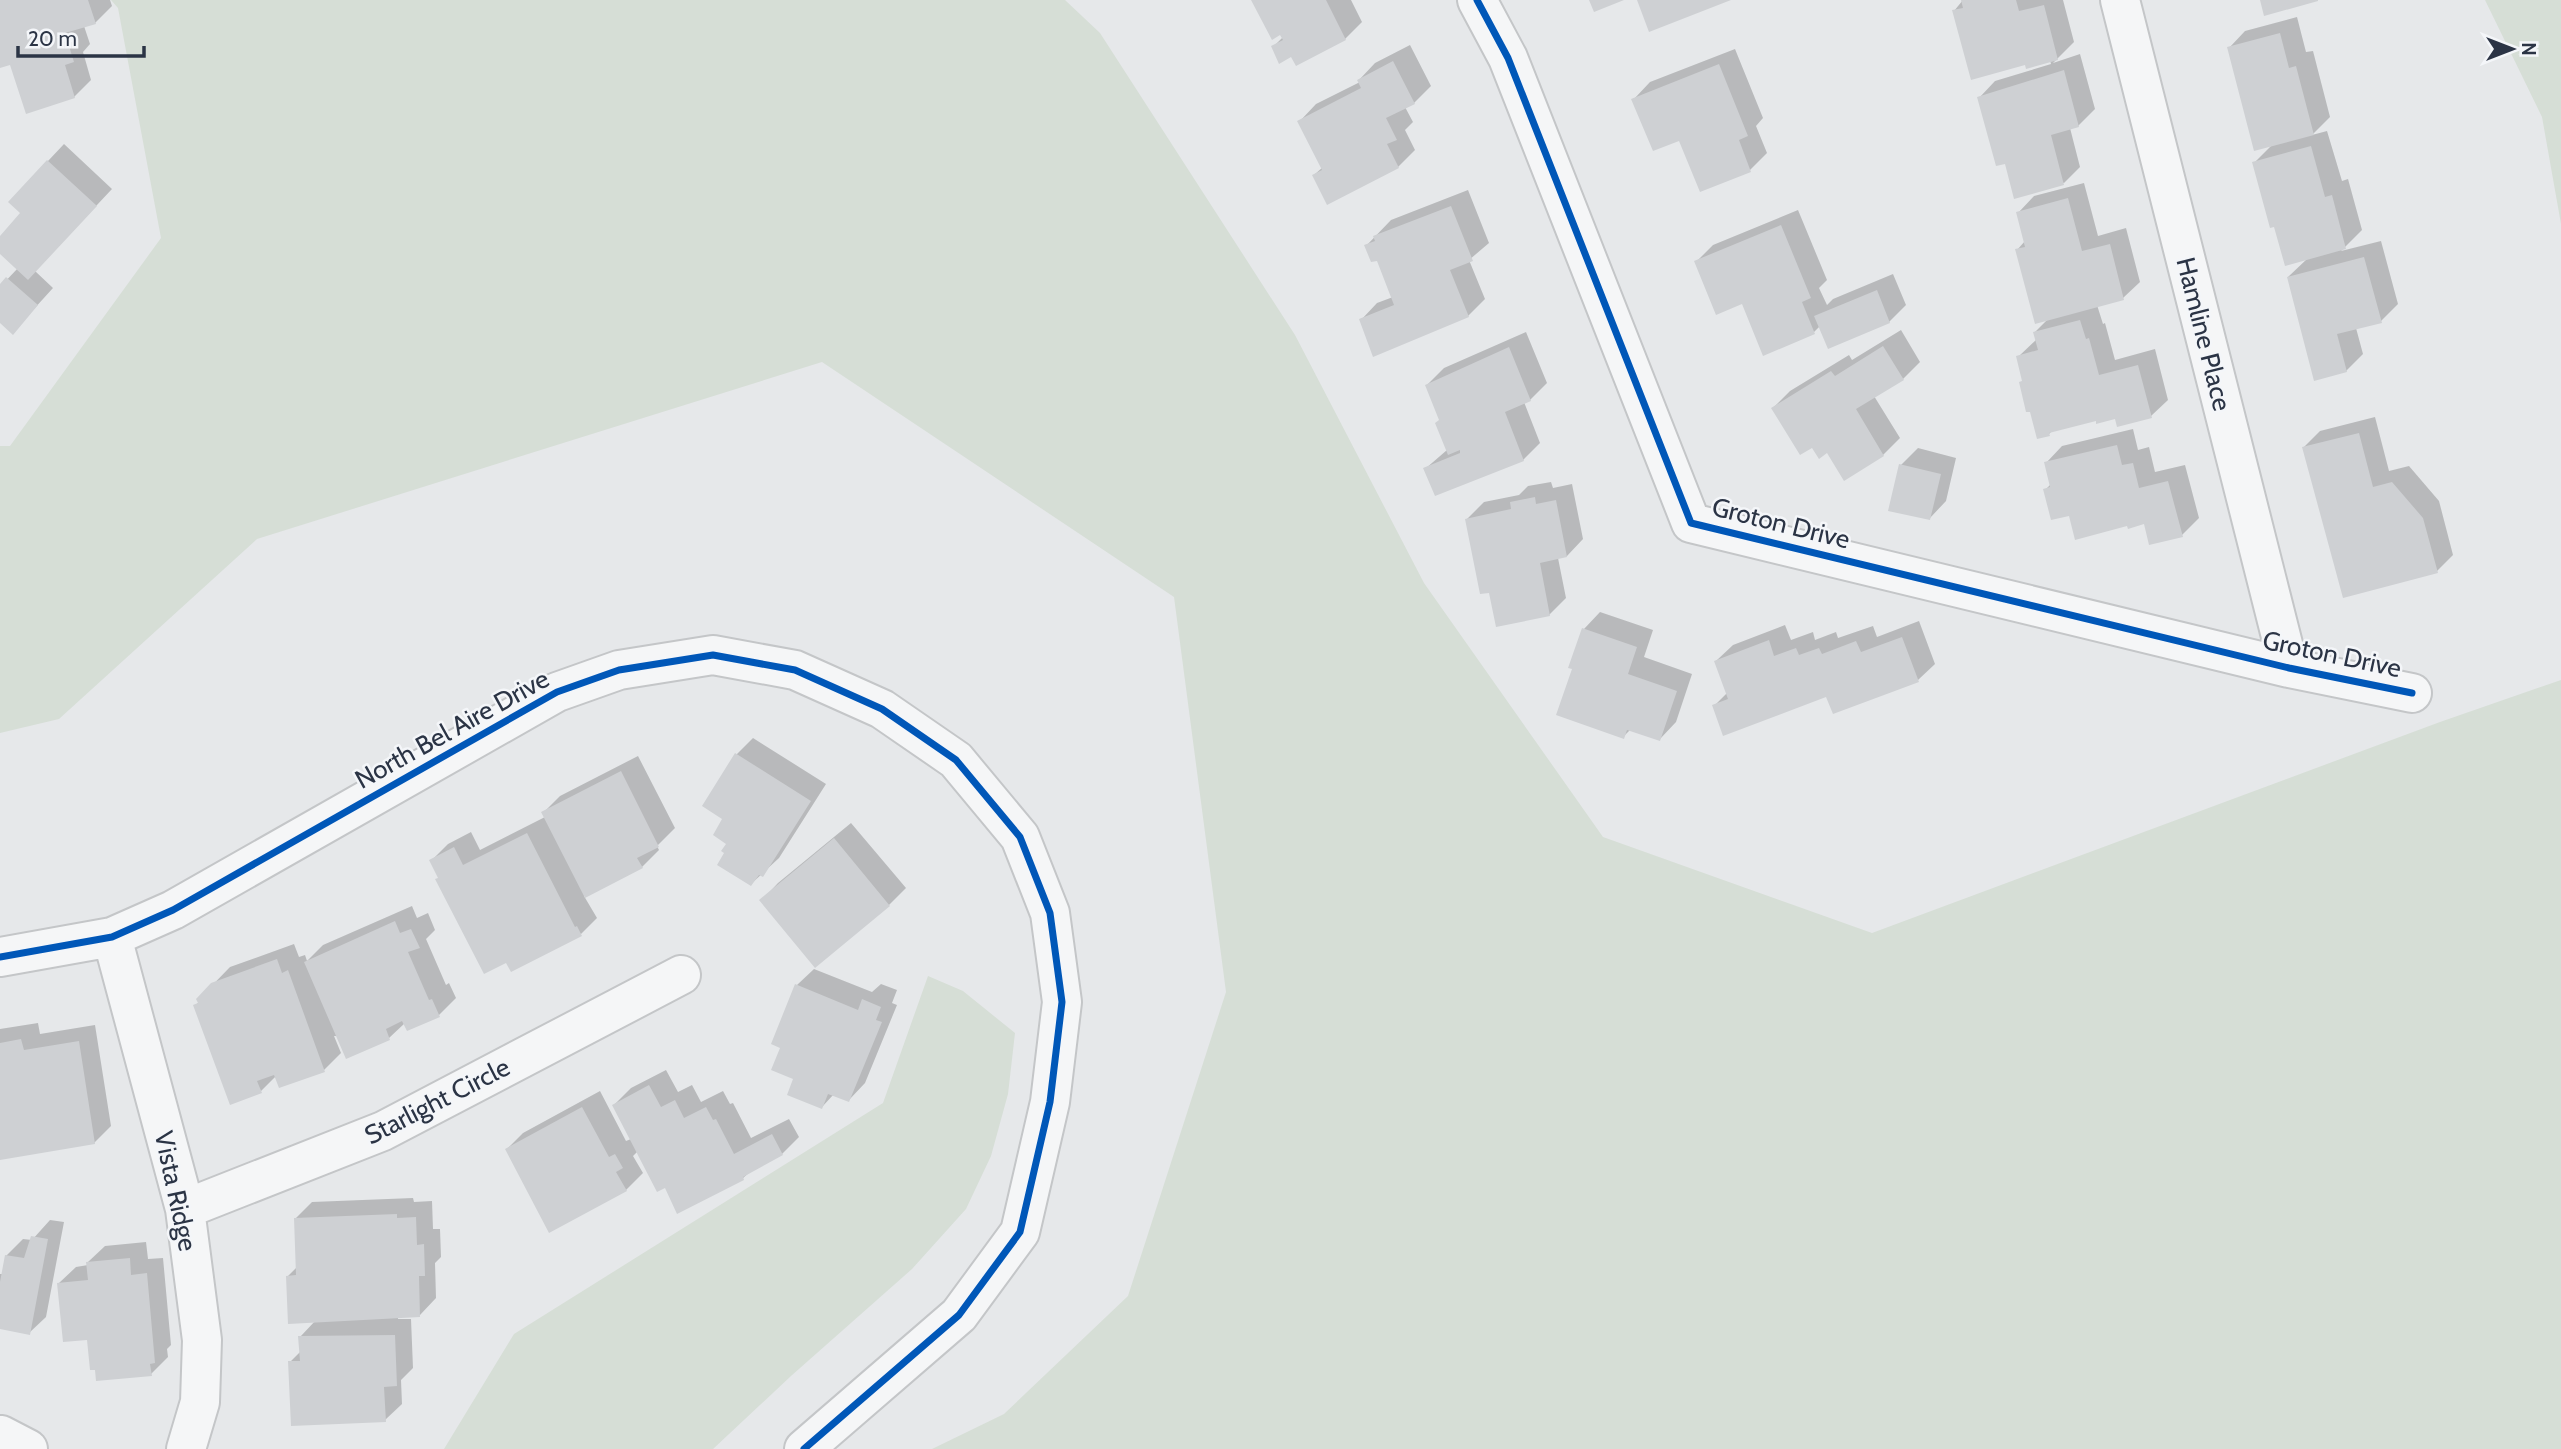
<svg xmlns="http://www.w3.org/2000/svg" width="2561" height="1449" font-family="Cabin,sans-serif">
<rect width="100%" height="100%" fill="#e6e8ea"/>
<!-- green -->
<path fill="#d6ded6" d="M111,0H1065L1100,33L1295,335L1424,583L1603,837L1872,933L2440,722L2561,680V1449H932L1004,1414L1128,1296L1226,992L1174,597L822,362L257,539L59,719L0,733V446H10L161,238L118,8Z
M2485,0H2561V224L2542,117Z
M928,976L963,991L1015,1033L1008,1094L991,1156L966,1209L912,1269L791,1376L713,1449H444L514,1334L883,1103Z"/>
<!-- shadow -->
<path fill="#0003" d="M0,0H110L112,6L95,23L84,26L90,44L83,52L91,80L74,97L11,62L0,66Z
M1253,0H1351L1362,22L1345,39L1292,55L1273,47L1283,37Z
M1963,0H2063L2074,42L2053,63L2080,54L2095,109L2078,126L2070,128L2080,167L2064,183L2006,162L1979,98L1995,81L2051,64L2050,60L1954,11Z
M2297,17L2306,52L2313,51L2330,117L2312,135L2327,131L2342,181L2348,179L2362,230L2341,251L2381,241L2398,304L2381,321L2356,328L2363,354L2346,371L2288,277L2308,258L2254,163L2272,145L2229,48L2245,31Z
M1410,45L1431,86L1414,103L1405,107L1413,122L1405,130L1415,150L1398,167L1314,175L1323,167L1300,121L1316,104L1360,82L1359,80L1375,63Z
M1735,49L1763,118L1756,126L1767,153L1750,170L1680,139L1634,99L1650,82Z
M64,144L112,189L35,271L53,288L13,332L0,321V287L18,268L0,252V238L23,213L48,161Z
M2084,183L2098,236L2126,228L2140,282L2123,298L2097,305L2103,324L2105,323L2115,360L2155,349L2168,400L2151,416L2097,419L2053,430L2049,434L2023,380L2018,357L2037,339L2035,332L2049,318L2017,250L2025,241L2018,213L2034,196Z
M1468,190L1489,243L1469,260L1485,299L1468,316L1361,320L1377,303L1393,297L1378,259L1366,246L1391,220Z
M1798,210L1827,280L1819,288L1827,305L1833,299L1893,274L1906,305L1889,322L1820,326L1814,332L1764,353L1743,302L1696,262L1713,245Z
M1901,330L1920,362L1903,379L1874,396L1900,438L1883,455L1828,451L1773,408L1790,391L1849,355L1852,360Z
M1526,332L1547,383L1530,400L1524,402L1540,443L1523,460L1425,469L1447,450L1441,419L1427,385L1444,368Z
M2375,417L2389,471L2409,466L2439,501L2453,555L2437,571L2304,447L2320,431Z
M2133,429L2138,450L2149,447L2155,472L2185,465L2199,518L2182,535L2145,522L2070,514L2045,490L2051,484L2046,463L2062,446Z
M1918,448L1956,458L1946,501L1930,518L1901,465Z
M1551,482L1553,488L1572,484L1583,539L1567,556L1558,558L1566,598L1549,615L1490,591L1467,519L1484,502L1519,495L1528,486Z
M1600,612L1653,630L1644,657L1692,674L1676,722L1660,739L1631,729L1623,737L1574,668L1584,629Z
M1919,621L1935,664L1918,680L1827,695L1714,706L1728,692L1716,661L1733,645L1785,625L1791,640L1813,632L1815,640L1836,632L1838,638L1873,626L1877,637Z
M753,738L826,784L779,858L751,884L728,843L725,819L736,755Z
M638,756L675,828L657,846L659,850L642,867L584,896L597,918L581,934L439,877L431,861L448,844L471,832L480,850L545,817L543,813L560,796Z
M851,823L906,888L889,905L762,900L778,883Z
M412,906L417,918L428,913L435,930L426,939L446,985L449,983L456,998L439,1015L408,1029L405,1023L389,1038L334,1036L341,1053L324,1070L276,1076L261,1091L195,1006L199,1002L198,1000L230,967L294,944L299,957L305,955L307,961L323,945Z
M814,969L872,992L881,984L897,990L892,1003L897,1005L865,1083L849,1100L834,1094L822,1107L796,1078L782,1047L797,985Z
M38,1023L40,1034L95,1025L111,1126L94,1143L0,1158V1029Z
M666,1070L678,1092L692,1085L701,1102L723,1091L730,1104L733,1103L751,1138L789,1119L799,1137L782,1154L751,1171L743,1178L665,1186L638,1151L633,1156L643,1173L626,1190L507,1149L523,1133L600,1091L626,1141L631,1139L614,1105L631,1088Z
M413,1198L414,1202L432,1201L433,1229H440L441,1257L435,1263L436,1298L420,1315L398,1316V1319H411L413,1368L401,1380L402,1404L385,1420L290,1362L301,1351L300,1337L316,1320L288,1276L298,1266L295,1219L312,1202Z
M50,1220L64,1222L46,1317L29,1333L0,1328V1274H3L6,1256L23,1239L32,1240Z
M146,1242L148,1259L163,1258L171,1345L167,1349L168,1357L151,1374L88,1338L59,1283L76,1267L88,1265V1262L105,1246Z"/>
<!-- building -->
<path fill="#ced0d3" d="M0,0H88L96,24L65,33L74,62L65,65L75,98L26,114L10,65L0,68Z
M1251,0H1326L1346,40L1296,66L1291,57L1279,64L1271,46L1283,40L1280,35L1272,40Z
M1589,0H1624L1594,12Z
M1637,0H1731L1649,32Z
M1961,0H2016L2019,11L2044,5L2058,60L2026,69L2025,65L1971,80L1952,10L1963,8Z
M2260,0H2318V1L2264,16Z
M2280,33L2289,68L2296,66L2314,135L2254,151L2227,47Z
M1393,61L1415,104L1386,118L1397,140L1387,144L1399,168L1327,205L1312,175L1322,170L1297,121L1361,88L1357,80Z
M1719,64L1748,136L1739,140L1751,172L1700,192L1679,141L1653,151L1631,99Z
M2064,70L2079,127L2051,135L2064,185L2014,199L2005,164L1996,166L1977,97Z
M2311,146L2325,197L2332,195L2346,249L2285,266L2274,227L2270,228L2252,162Z
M47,160L97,206L28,280L0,254V236L20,213L8,202Z
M2068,198L2082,251L2110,244L2124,300L2035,324L2015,249L2025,247L2016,212Z
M1451,206L1473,261L1450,270L1469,317L1373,357L1359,319L1394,305L1377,261L1371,262L1364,245L1375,241L1373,236Z
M1781,225L1811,298L1802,302L1815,334L1763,356L1742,304L1716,315L1694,261Z
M2364,257L2382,323L2337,334L2347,372L2314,381L2287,277Z
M6,277L38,305L13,335L0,323V284Z
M1877,290L1890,323L1828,349L1814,316Z
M2080,320L2086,339L2089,338L2099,375L2138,365L2152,418L2117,427L2115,419L2096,424V421L2049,433L2050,436L2037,439L2030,412H2026L2019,382L2022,381L2016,356L2038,350L2033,332Z
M1883,346L1904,380L1856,409L1884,456L1844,481L1827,453L1819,459L1812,448L1800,455L1771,408L1831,371L1835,376Z
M1509,347L1531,401L1505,412L1524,461L1435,496L1423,468L1460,453V450L1448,455L1435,423L1439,420L1425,385Z
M2359,433L2373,487L2392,482L2423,518L2438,573L2343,598L2302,447Z
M2117,445L2122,465L2133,463L2139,488L2168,481L2183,537L2149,545L2144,524L2128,529L2127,526L2075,540L2069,516L2051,520L2043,489L2050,487L2044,462Z
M1899,464L1941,474L1930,520L1888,511Z
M1535,497L1536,504L1556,500L1567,557L1540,563L1550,616L1496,627L1489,593L1480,594L1465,519L1511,509L1510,502Z
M1582,628L1637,647L1628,674L1677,691L1660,741L1627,730L1624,739L1556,715L1572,669L1568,668Z
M1902,637L1919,682L1833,714L1826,697L1723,736L1712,705L1728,699L1714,661L1769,640L1774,656L1796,648L1799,655L1819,648L1822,654L1856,641L1861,652Z
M735,753L811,801L763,877L759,875L751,886L717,865L724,853L721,851L726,844L713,835L722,819L702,806Z
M621,771L659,847L637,858L643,868L585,898L541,812Z
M527,833L575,927L577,926L582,936L511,972L506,963L484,974L435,879L438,878L429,860L454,847L463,865Z
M834,838L890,906L815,968L759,900Z
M395,921L400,933L411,929L420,948L408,952L429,1000L432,999L440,1017L407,1031L402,1021L386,1029L390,1040L346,1059L304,962Z
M277,959L282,973L288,970L325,1072L279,1088L274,1075L257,1081L262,1093L230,1105L193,1005L198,1003L196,999L211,983Z
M795,984L858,1010L862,999L881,1007L876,1020L882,1022L849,1102L828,1094L822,1109L787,1095L793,1079L771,1070L780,1048L771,1044Z
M21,1039L24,1050L79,1041L95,1144L0,1160V1043Z
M649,1085L661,1107L675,1100L684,1118L706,1107L713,1120L716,1119L734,1154L772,1134L783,1155L743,1177L744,1180L677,1214L665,1188L657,1192L612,1105Z
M582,1107L609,1157L615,1154L623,1168L616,1172L627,1191L549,1233L505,1149Z
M397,1214V1218L416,1217L417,1245L424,1244L425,1276H419L420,1317L288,1324L286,1276L296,1275L294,1218Z
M31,1236L48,1239L30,1335L0,1329V1282L5,1255L24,1258Z
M130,1258L131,1275L147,1273L155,1363L150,1364L152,1376L96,1381L95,1370H90L87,1340L63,1342L57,1283L88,1280L86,1262Z
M395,1335L397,1386L384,1387L386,1422L291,1426L288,1361H300L298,1336Z"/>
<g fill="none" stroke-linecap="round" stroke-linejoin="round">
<defs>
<path id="minor" d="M1477,0L1508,58L1691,523L2289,668L2412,693
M2120,0L2289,668
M112,937L185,1209L202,1340L200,1402L186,1449
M0,957L112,937L173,910L557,692L619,670L713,655L795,670L882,709L956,760L1020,837L1050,913L1062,1002L1050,1102L1020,1232L959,1315L804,1449
M185,1209L383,1131L681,975
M1,1435L28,1449"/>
</defs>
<!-- minor casing -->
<use href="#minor" stroke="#c4c6c8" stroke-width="42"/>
<!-- minor -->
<use href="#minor" stroke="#f5f6f7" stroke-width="38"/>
<defs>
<path id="cycleway" d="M1477,0L1508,58L1691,523L2289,668L2412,693
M0,957L112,937L173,910L557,692L619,670L713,655L795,670L882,709L956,760L1020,837L1050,913L1062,1002L1050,1102L1020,1232L959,1315L804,1449"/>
</defs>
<!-- cycleway casing -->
<use href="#cycleway" stroke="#f4f6f9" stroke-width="11"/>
<!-- cycleway -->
<use href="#cycleway" stroke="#0057b8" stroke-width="7"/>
</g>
<g text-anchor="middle" stroke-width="5" stroke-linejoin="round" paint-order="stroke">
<!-- street labels -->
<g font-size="26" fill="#2b3445" stroke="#f4f6f9">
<text transform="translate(2204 334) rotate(76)" y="9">Hamline Place</text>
<text transform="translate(1781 523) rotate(14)" y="9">Groton Drive</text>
<text transform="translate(2332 654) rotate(12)" y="9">Groton Drive</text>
<text transform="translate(452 729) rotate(-29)" y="9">North Bel Aire Drive</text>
<text transform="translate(437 1101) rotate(-27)" y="9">Starlight Circle</text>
<text transform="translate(176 1191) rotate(78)" y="9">Vista Ridge</text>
</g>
</g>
<!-- north arrow -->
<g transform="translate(2512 49) rotate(90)" stroke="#f4f6f9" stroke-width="5" paint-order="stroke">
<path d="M0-5L12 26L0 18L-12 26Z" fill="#2b3445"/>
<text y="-10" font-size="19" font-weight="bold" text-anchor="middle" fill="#2b3445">N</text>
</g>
<!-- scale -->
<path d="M18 46v10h126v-10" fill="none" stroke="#2b3445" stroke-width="3.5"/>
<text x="28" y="46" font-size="21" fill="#2b3445" stroke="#f4f6f9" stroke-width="5" paint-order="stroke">20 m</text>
</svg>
